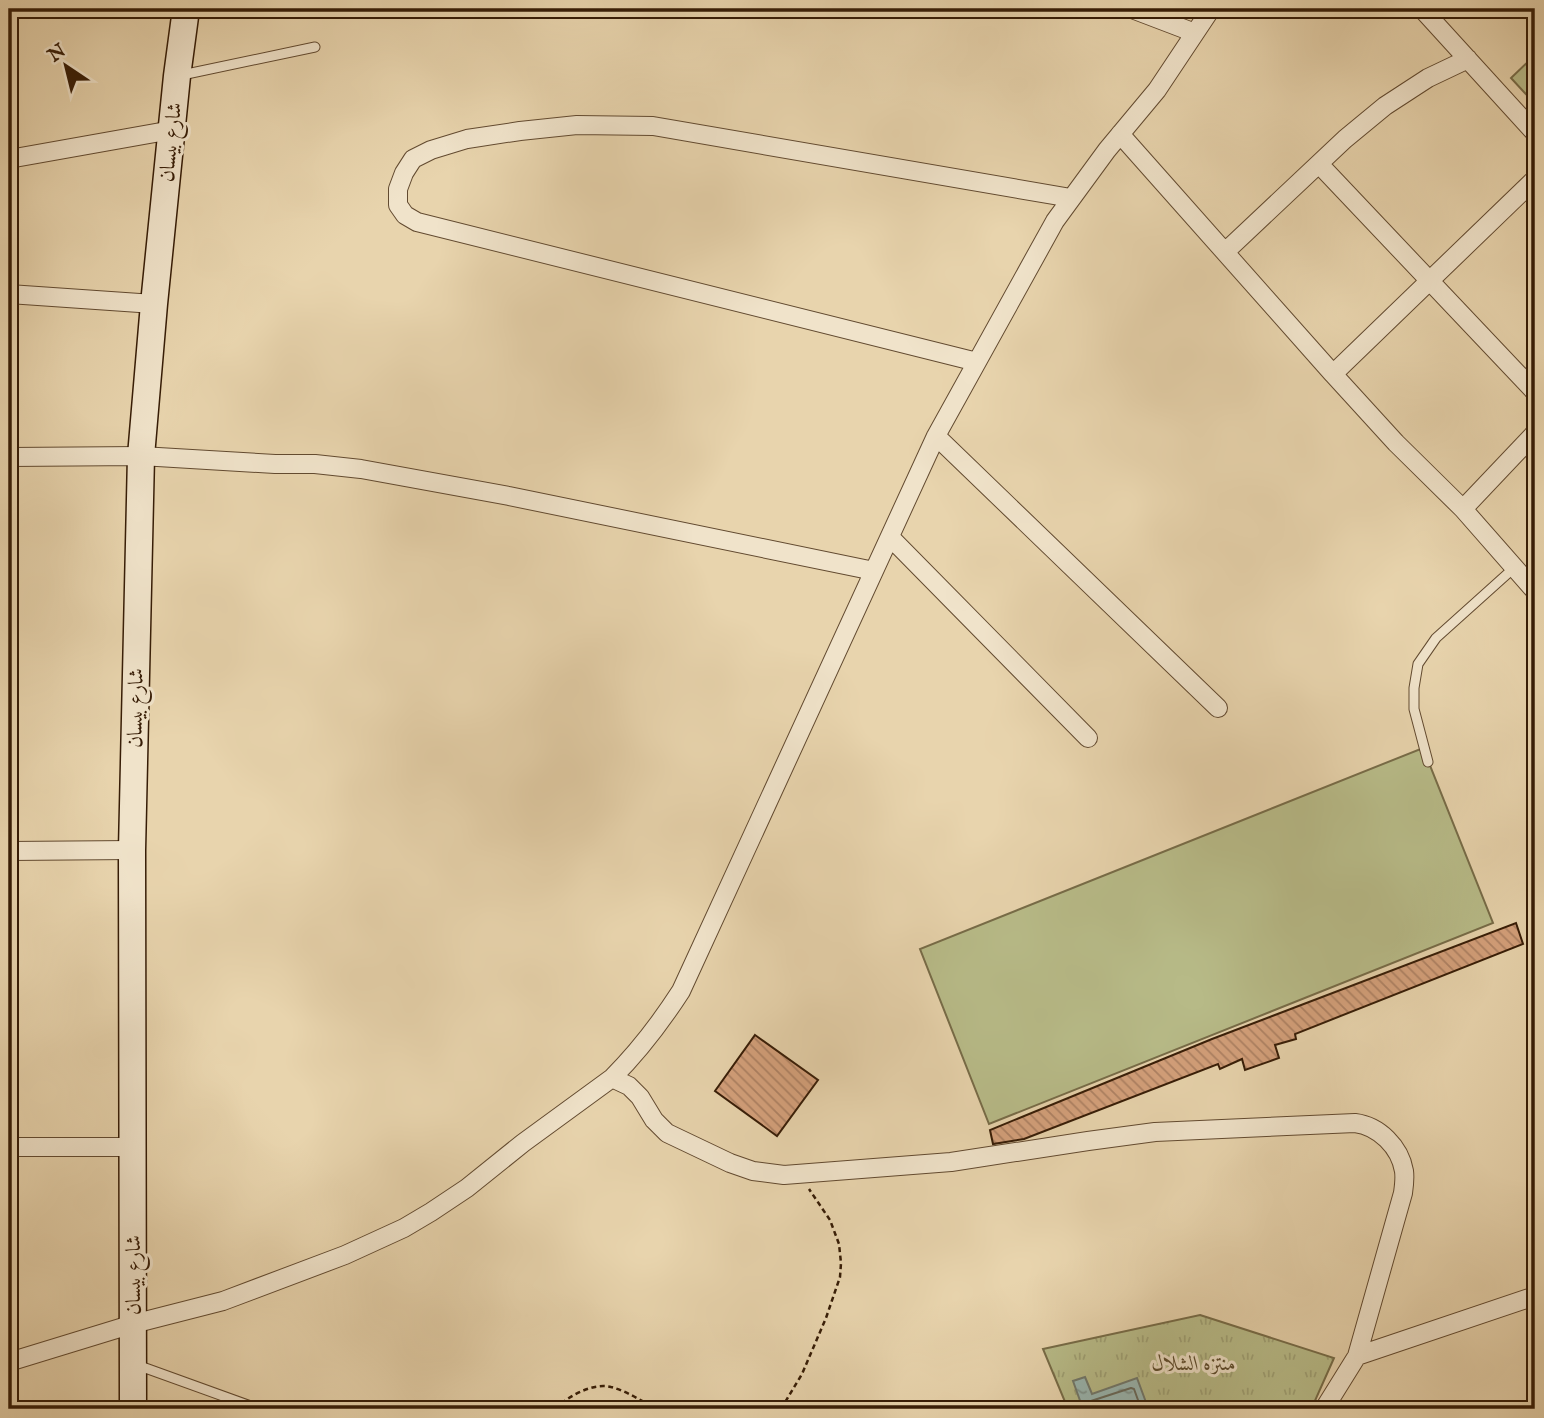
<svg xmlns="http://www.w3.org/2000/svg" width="1544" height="1418" font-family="'IM FELL English',Amiri,serif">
<defs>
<pattern id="park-tufts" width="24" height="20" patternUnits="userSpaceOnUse" patternTransform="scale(1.75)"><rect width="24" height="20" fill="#b8bc89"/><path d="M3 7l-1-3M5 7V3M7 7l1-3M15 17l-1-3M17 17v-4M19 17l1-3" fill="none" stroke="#9fa175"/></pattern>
<pattern id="water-ripples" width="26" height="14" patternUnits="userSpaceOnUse" patternTransform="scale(1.75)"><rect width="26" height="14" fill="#99b7b2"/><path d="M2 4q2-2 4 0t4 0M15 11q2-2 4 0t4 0" fill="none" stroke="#7e948f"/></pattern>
<pattern id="building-back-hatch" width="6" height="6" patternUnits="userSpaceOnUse" patternTransform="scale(1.75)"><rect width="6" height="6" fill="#d5a17c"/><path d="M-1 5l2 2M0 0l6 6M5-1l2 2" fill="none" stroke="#ae8264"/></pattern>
</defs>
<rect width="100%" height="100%" fill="#e8d4ad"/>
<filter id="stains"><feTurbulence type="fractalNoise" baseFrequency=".00286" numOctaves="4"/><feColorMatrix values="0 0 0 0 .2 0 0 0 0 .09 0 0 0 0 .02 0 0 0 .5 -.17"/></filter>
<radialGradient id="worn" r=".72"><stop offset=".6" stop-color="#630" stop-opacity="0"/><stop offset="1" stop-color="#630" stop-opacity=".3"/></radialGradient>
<!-- green -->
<path fill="#b8bc89" stroke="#776c48" stroke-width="2" d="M1535,55V104L1511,78Z
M1423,748L1493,923L989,1124L920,949Z"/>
<!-- park -->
<path fill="url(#park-tufts)" stroke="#776c48" stroke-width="2" d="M1200,1315L1334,1358L1314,1403L1308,1409H1068L1043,1349Z"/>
<!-- water -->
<path fill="url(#water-ripples)" stroke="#71796d" stroke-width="2" d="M1085,1377L1092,1394L1137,1378L1147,1405L1134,1409H1083L1073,1381Z"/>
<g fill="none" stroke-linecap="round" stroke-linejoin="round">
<!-- shore -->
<path stroke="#686a5c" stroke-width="2" d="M1089,1409V1403L1091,1401L1131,1388L1134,1389L1138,1400L1135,1409"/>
</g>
<!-- building -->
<path fill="url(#building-back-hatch)" stroke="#361c06" stroke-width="2" d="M1516,923L1523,944L1295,1034L1296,1039L1275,1045L1279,1058L1245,1070L1242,1059L1220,1069L1218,1064L1024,1139L993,1144L990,1130L1212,1039Z
M755,1035L818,1080L777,1136L715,1091Z"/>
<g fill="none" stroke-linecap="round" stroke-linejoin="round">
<defs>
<path id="lane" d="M182,75L315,47
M1428,762L1414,709V688L1418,664L1436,638L1515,567
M137,1365L259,1409"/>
<path id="street" d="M1132,9L1195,33
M1211,9L1157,90L1107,150L1055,221L936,436L681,991C661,1022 639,1051 612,1078L629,1086L640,1097L654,1120L667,1133L730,1163L753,1171L784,1175L951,1162L1088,1141L1155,1132L1355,1123C1379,1126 1400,1147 1404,1171C1405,1178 1404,1186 1403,1193L1357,1356
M1422,9L1535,133
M1120,134L1333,374
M9,159L172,130
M1319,164L1535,392
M1535,179L1333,374L1396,443L1463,509L1535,591
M1225,252L1345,139L1385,106L1428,78L1468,59
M9,294L154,304
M977,362L417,222L405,215L398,205V189L404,173L413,159L431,150L467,139L520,131L577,125L653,126L1071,198
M936,436L1218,708
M9,457L141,456L275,464H315L361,469L509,496L874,571
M1463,509L1535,433
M890,537L1088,738
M9,851L132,850
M9,1147H133
M9,1362L133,1324L223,1301L345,1255L404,1228L431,1212L467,1188L523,1143L612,1078
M1324,1409L1357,1356L1535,1296"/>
<path id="secondary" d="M133,1409L132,850L141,456L154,304L177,76L186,9"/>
</defs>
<!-- lane casing -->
<use href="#lane" stroke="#624a30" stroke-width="11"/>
<!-- street casing -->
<use href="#street" stroke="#624a30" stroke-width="20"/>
<!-- secondary casing -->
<use href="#secondary" stroke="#361c06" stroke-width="29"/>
<!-- path -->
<path stroke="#361c06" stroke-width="2.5" stroke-dasharray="5 3.5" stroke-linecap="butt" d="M555,1409C567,1397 593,1382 611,1387C627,1391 643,1402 657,1409
M781,1409L802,1374L826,1318L840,1277L841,1263L839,1244L830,1220L809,1189"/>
<!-- lane -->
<use href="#lane" stroke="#f0e3ca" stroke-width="9"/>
<!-- street -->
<use href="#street" stroke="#f0e3ca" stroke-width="18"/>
<!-- secondary -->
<use href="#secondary" stroke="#f0e3ca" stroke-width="26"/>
</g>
<g text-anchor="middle" stroke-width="6" stroke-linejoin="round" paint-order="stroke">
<!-- street labels -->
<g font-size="21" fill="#361c06" stroke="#f0e3ca">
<text transform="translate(170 142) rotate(-84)" y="7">شارع بيسان</text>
<text transform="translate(135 708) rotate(-89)" y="7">شارع بيسان</text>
<text transform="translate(133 1275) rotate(-90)" y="7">شارع بيسان</text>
</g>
<!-- park labels -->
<g font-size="21" font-style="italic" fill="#5d4c2d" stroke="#f0e3ca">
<text x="1194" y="1370">منتزه الشلال</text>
</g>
</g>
<!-- margin -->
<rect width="1544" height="1418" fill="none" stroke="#e8d4ad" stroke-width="35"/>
<rect x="10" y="10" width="1523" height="1397" fill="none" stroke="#361c06" stroke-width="3.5"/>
<rect x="18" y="18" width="1509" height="1383" fill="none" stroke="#361c06" stroke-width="2"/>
<!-- north arrow -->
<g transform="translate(66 66) rotate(325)" stroke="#f0e3ca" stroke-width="5" paint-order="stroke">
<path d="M0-5L12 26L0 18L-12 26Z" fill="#361c06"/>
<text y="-10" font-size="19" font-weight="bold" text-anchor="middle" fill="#361c06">N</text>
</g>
<rect width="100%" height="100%" filter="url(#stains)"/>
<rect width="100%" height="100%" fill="url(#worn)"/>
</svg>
